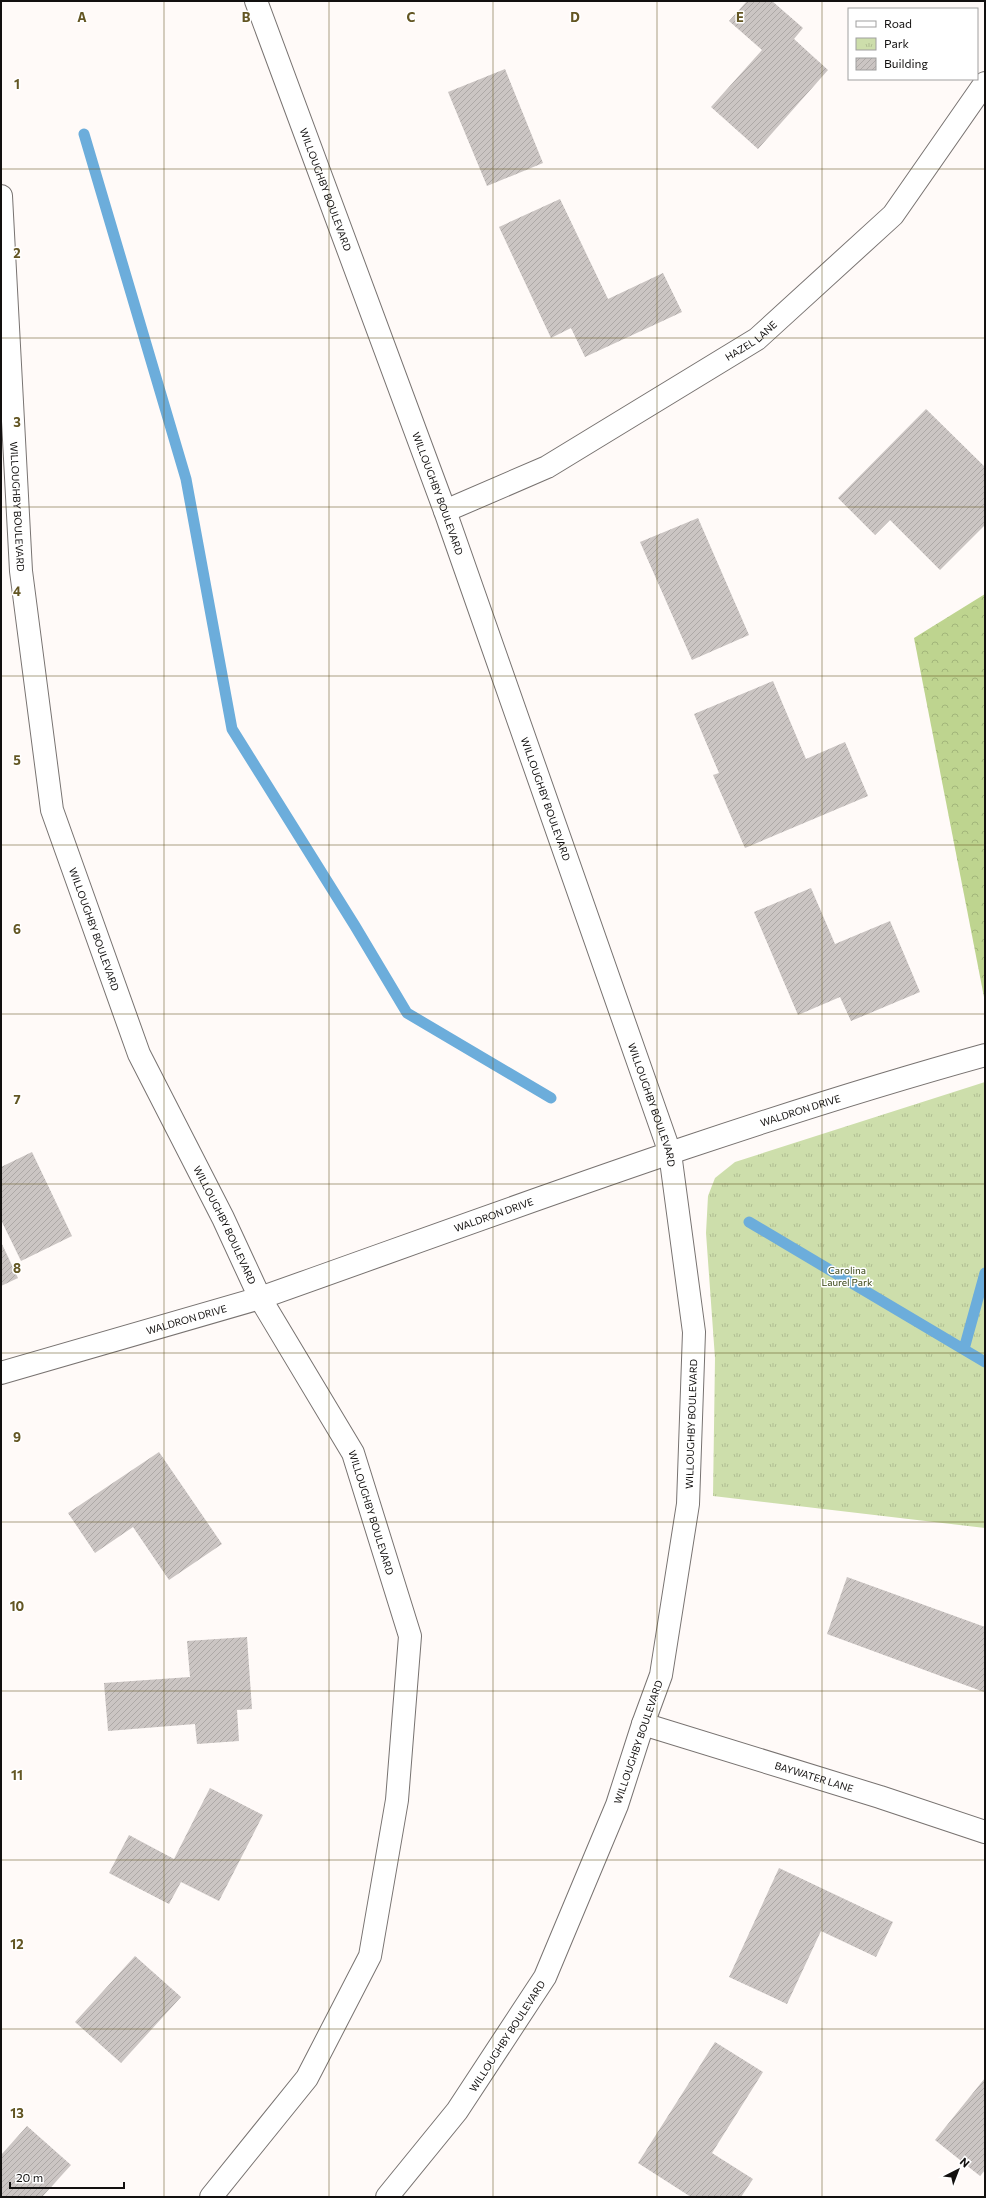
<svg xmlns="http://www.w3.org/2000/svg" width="986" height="2198" font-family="Commissioner,sans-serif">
<defs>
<pattern id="forest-crowns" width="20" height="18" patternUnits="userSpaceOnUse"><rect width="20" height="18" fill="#bed48f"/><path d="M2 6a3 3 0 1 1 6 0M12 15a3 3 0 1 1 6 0" fill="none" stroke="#a2b57a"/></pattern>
<pattern id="park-tufts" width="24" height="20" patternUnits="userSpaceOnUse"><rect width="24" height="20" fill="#cddeab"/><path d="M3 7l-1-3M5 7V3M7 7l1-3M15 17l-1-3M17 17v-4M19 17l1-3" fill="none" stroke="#afbd92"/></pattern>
<pattern id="building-hatch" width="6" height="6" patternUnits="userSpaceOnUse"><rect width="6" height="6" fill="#cbc5c3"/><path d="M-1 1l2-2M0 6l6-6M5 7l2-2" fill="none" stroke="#ada8a6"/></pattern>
</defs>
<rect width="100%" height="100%" fill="#fffaf8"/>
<!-- forest -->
<path fill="url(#forest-crowns)" d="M985,594V997H984L914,638Z"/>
<!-- park -->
<path fill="url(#park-tufts)" d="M985,1082V1528L713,1496L715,1358L706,1233L708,1196L715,1178L735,1162Z"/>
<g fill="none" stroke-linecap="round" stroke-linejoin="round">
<!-- stream -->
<path stroke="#6caddb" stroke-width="11" d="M84,134L186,479L232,729L355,926L407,1013L551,1098
M749,1222L985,1362
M964,1349L985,1273"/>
</g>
<!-- building -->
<path fill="url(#building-hatch)" d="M747,1H772L803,28L794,39L828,70L758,149L711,107L762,50L729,21Z
M505,69L543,163L487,186L448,92Z
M560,199L608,299L663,273L682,312L585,357L571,328L551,338L499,227Z
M926,409L985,467V525L940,570L890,520L875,535L838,498Z
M698,518L749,635L692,660L640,542Z
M773,681L806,759L845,742L868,796L745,848L713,775L719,773L694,714Z
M811,888L835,944L890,921L920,992L851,1021L840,997L798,1015L754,912Z
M32,1152L72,1236L21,1261L1,1220V1167Z
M1,1242L18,1278L1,1286Z
M159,1452L222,1544L169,1580L133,1527L95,1553L68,1513Z
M847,1577L985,1627L984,1692L827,1634Z
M247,1637L252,1709L237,1710L239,1741L197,1744L195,1724L108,1731L104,1683L190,1677L187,1641Z
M210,1788L263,1815L219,1901L181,1882L169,1904L109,1873L129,1835L174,1859Z
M779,1868L893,1922L876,1957L821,1931L787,2004L729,1977Z
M135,1956L181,1997L121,2063L75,2022Z
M715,2042L763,2072L712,2153L753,2179L741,2197H691L638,2163Z
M985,2078V2170L980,2176L935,2140Z
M27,2126L71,2165L42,2197H1V2155Z"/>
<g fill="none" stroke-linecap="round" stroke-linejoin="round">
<defs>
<g id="street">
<path id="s1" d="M445,511L547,467L757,339L893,215L985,83"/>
<path id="s2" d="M1,1373L260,1298"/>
<path id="s3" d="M643,1724L880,1797L985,1832"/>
</g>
<g id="secondary">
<path id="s4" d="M256,1L445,511L670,1153L694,1332L688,1504L661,1675L643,1724L617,1805L545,1977L457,2111L387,2197"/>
<path id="s5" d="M1,196L21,571L52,810L139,1054L223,1218L260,1298L353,1453L410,1636L397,1800L370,1956L307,2078L211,2197"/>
<path id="s6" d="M260,1298C500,1213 739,1123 985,1055"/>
</g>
</defs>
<!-- street casing -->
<use href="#street" stroke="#787371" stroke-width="24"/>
<!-- secondary casing -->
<use href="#secondary" stroke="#787371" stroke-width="24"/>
<!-- street -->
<use href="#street" stroke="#fff" stroke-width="22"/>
<!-- secondary -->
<use href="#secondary" stroke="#fff" stroke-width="22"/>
</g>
<!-- grid -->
<path fill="none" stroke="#635623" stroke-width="1" stroke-opacity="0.55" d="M164,1V2197M329,1V2197M493,1V2197M657,1V2197M822,1V2197M1,169H985M1,338H985M1,507H985M1,676H985M1,845H985M1,1014H985M1,1184H985M1,1353H985M1,1522H985M1,1691H985M1,1860H985M1,2029H985"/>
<g text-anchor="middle" stroke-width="3" stroke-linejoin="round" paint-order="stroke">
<!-- street labels -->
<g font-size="10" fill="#12100f" stroke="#fff">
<text dy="4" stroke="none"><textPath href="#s4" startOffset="201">WILLOUGHBY BOULEVARD</textPath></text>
<text dy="4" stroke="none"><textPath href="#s1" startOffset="351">HAZEL LANE</textPath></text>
<text dy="4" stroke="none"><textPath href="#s4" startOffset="525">WILLOUGHBY BOULEVARD</textPath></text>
<text dy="4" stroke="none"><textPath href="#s5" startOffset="311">WILLOUGHBY BOULEVARD</textPath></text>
<text dy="4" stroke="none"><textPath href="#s4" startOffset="849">WILLOUGHBY BOULEVARD</textPath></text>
<text dy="4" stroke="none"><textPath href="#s5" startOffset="743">WILLOUGHBY BOULEVARD</textPath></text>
<text dy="4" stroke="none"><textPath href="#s4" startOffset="1173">WILLOUGHBY BOULEVARD</textPath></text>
<text dy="4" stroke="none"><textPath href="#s6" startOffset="572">WALDRON DRIVE</textPath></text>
<text dy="4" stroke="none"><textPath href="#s6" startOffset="248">WALDRON DRIVE</textPath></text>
<text dy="4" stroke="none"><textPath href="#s5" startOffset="1067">WILLOUGHBY BOULEVARD</textPath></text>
<text dy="4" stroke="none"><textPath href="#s2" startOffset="193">WALDRON DRIVE</textPath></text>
<text transform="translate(691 1424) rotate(-88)" y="4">WILLOUGHBY BOULEVARD</text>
<text dy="4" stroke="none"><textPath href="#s5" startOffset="1391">WILLOUGHBY BOULEVARD</textPath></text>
<text transform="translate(638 1742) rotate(-71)" y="4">WILLOUGHBY BOULEVARD</text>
<text dy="4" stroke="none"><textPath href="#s3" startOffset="179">BAYWATER LANE</textPath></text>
<text transform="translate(507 2036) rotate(-57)" y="4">WILLOUGHBY BOULEVARD</text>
</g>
<!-- park labels -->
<g font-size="10" fill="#354210" stroke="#fff">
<text x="847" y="1274">Carolina<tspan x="847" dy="12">Laurel Park</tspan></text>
</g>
</g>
<g font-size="13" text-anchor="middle" font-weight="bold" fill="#635623" stroke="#fff" stroke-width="3" stroke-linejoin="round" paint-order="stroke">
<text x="82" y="22">A</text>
<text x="246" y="22">B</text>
<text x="411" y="22">C</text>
<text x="575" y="22">D</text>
<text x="740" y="22">E</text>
<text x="17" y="89">1</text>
<text x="17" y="258">2</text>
<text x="17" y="427">3</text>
<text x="17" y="596">4</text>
<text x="17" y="765">5</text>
<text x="17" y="934">6</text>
<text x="17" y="1104">7</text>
<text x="17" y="1273">8</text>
<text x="17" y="1442">9</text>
<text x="17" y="1611">10</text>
<text x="17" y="1780">11</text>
<text x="17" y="1949">12</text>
<text x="17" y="2118">13</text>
</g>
<!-- border -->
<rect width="986" height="2198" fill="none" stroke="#12100f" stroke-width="4"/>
<!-- legend -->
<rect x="848" y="8" width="130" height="72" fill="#ffffff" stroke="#a09f9f"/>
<rect x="856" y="21" width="20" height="6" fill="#ffffff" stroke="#a09f9f"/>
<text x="884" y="28" font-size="12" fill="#12100f">Road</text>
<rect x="856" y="38" width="20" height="12" fill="url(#park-tufts)" stroke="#a09f9f"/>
<text x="884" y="48" font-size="12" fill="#12100f">Park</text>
<rect x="856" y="58" width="20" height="12" fill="url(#building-hatch)" stroke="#a09f9f"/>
<text x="884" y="68" font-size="12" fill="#12100f">Building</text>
<!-- north arrow -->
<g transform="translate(958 2170) rotate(42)" stroke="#ffffff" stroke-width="3" paint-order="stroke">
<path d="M0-3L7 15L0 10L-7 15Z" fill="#12100f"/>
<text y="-6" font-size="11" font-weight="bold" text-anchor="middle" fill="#12100f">N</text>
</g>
<!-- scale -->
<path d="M10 2182v6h114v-6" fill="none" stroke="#12100f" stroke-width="2"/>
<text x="16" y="2182" font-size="12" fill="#12100f" stroke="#ffffff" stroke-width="3" paint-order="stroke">20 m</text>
</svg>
